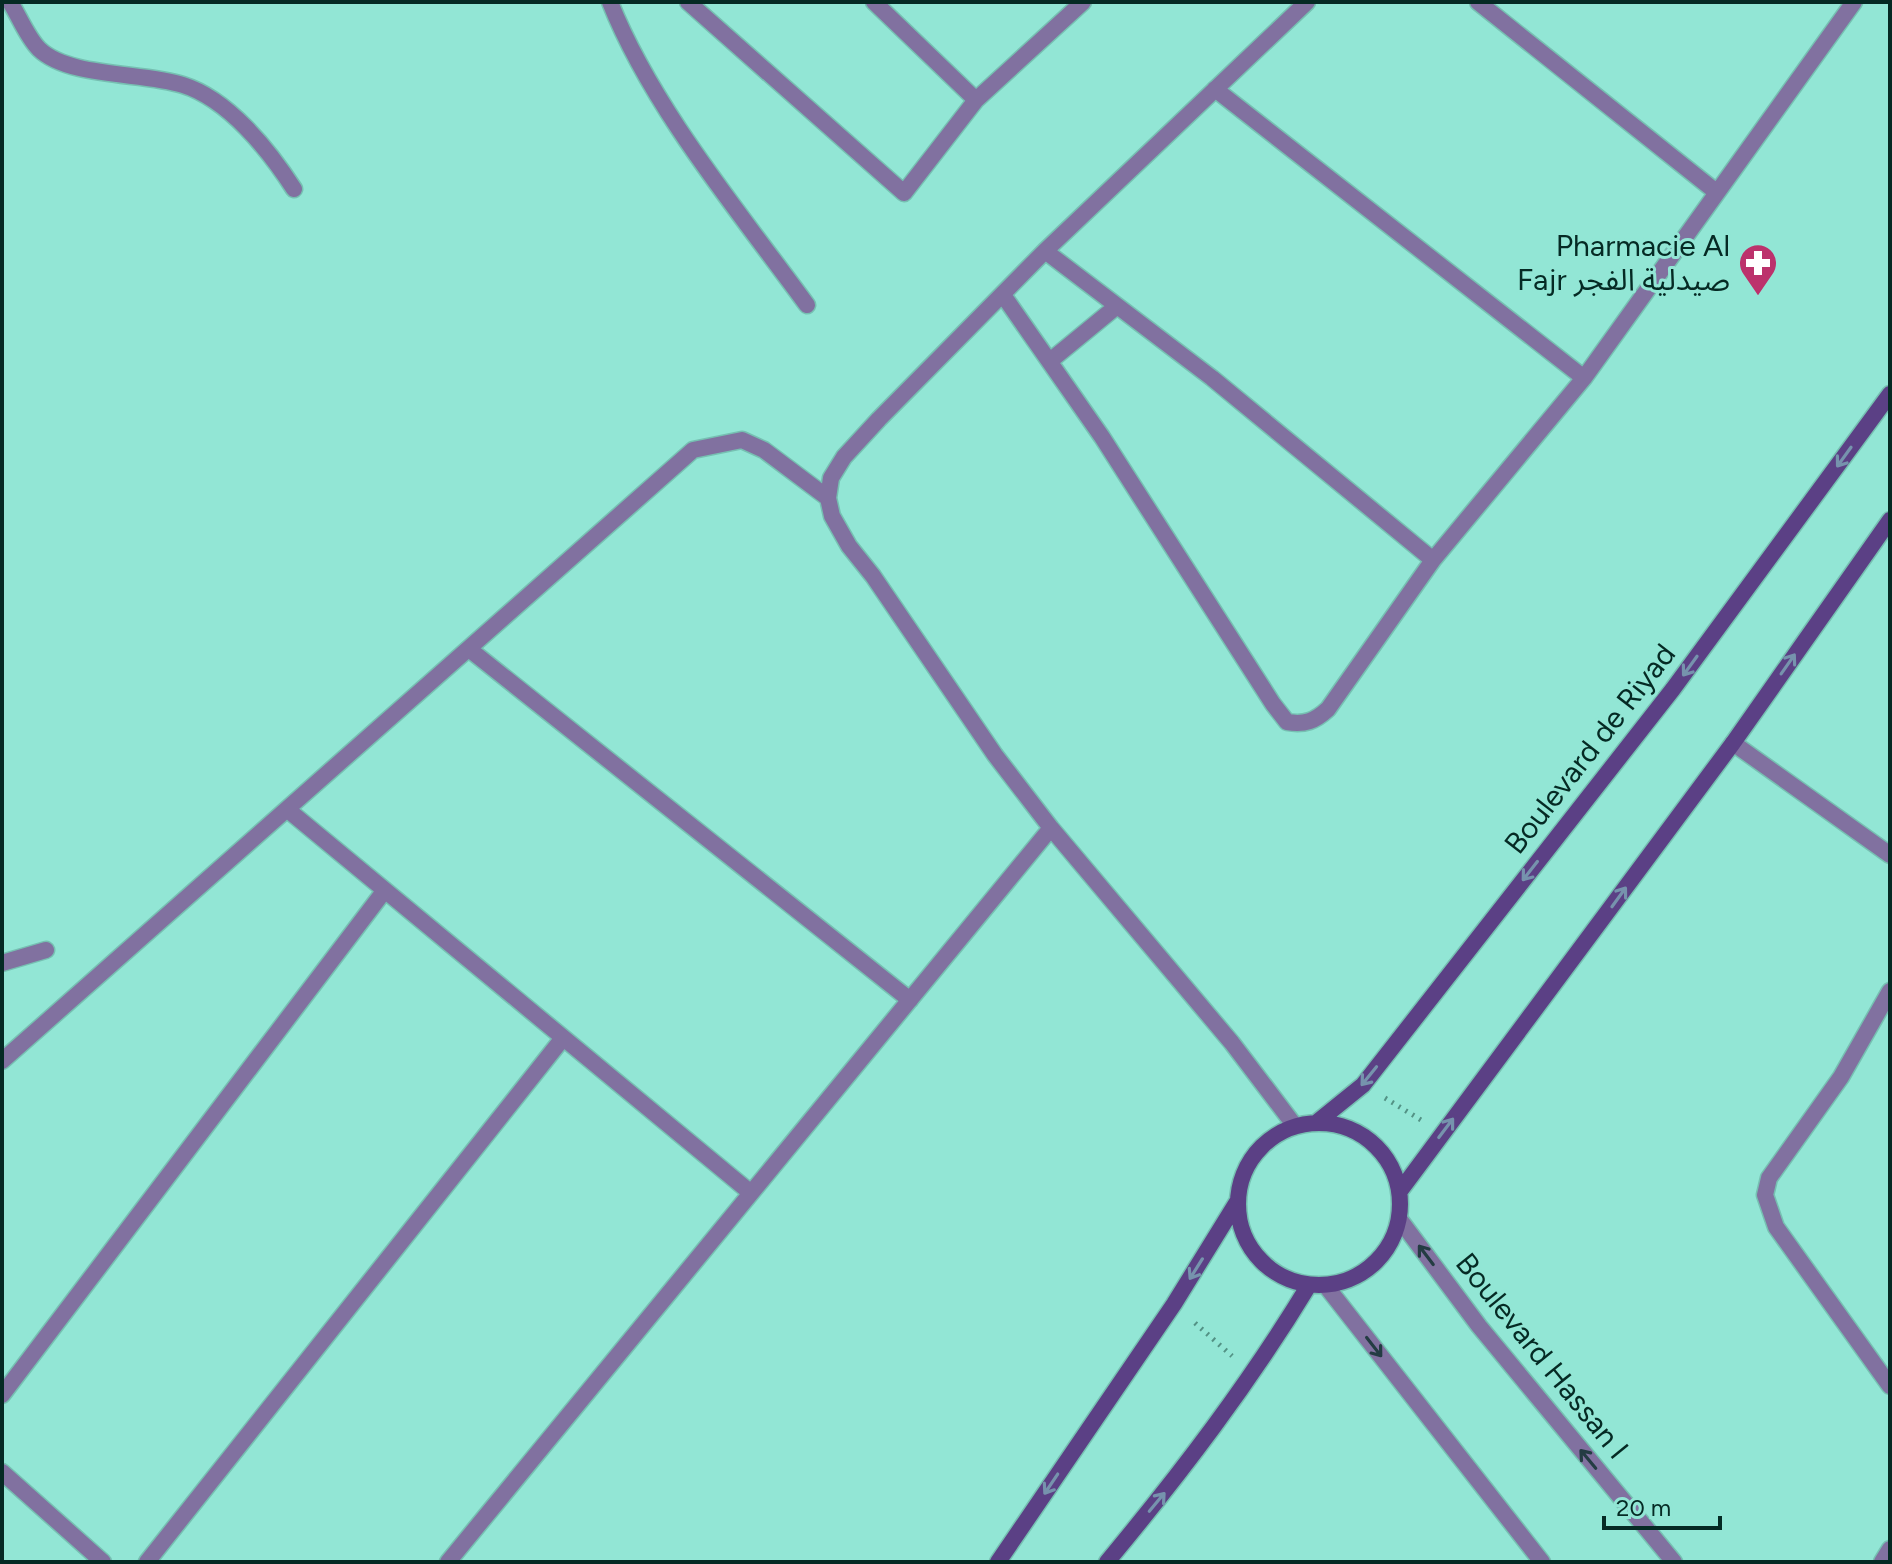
<svg xmlns="http://www.w3.org/2000/svg" width="1892" height="1564" font-family="Figtree,'Noto Sans Arabic',sans-serif">
<rect width="100%" height="100%" fill="#92e6d5"/>
<g fill="none" stroke-linecap="round" stroke-linejoin="round">
<defs>
<path id="service" d="M10,2C19,16 27,37 39,49C69,78 144,72 183,85C228,99 269,150 294,189
M610,2C652,108 740,213 807,305
M688,2L904,193L976,100L1083,2
M874,2L976,100
M2,963L46,950"/>
<path id="minor" d="M1478,2L1715,191
M1215,89L1584,378
M1045,251L1212,378L1433,560
M1003,295L1102,437L1273,704L1287,722C1305,725 1315,721 1328,709L1433,560L1584,378L1854,2
M1050,361L1117,306
M469,649L910,1000
M1733,743L1890,855
M288,810L751,1193
M1890,991L1841,1077L1769,1178L1765,1195L1776,1227L1890,1386
M2,1061L693,450L742,440L764,450L828,498
M1295,1126L1232,1043L1051,828L995,755L873,576L849,546L832,516L828,498L831,478L844,457L879,419L1045,251L1307,2
M2,1395L385,890
M2,1472L103,1562
M147,1562L563,1038
M448,1562L1051,828
M1882,1562L1890,1549"/>
<path id="tertiary" d="M1400,1220L1479,1326L1674,1562
M1326,1286L1542,1562"/>
<path id="secondary" d="M1238 1204a81 81 0 1 1 162 0a81 81 0 1 1-162 0Z
M1316,1123L1363,1085L1673,689L1890,394
M1400,1191L1733,743L1890,520
M998,1562L1174,1304L1237,1202
M1107,1562C1181,1473 1249,1384 1309,1285"/>
</defs>
<!-- service casing -->
<use href="#service" stroke="#76c0b2" stroke-width="19"/>
<!-- minor casing -->
<use href="#minor" stroke="#76c0b2" stroke-width="19"/>
<!-- tertiary casing -->
<use href="#tertiary" stroke="#76c0b2" stroke-width="19"/>
<!-- secondary casing -->
<use href="#secondary" stroke="#76c0b2" stroke-width="19"/>
<!-- path -->
<path stroke="#539285" stroke-width="5" stroke-dasharray="2 6" stroke-linecap="butt" d="M1385,1098L1421,1120
M1195,1323L1232,1356"/>
<!-- service -->
<use href="#service" stroke="#8171a0" stroke-width="16"/>
<!-- minor -->
<use href="#minor" stroke="#8171a0" stroke-width="16"/>
<!-- tertiary -->
<use href="#tertiary" stroke="#8171a0" stroke-width="16"/>
<!-- secondary -->
<use href="#secondary" stroke="#5b4085" stroke-width="16"/>
</g>
<!-- one-way arrows -->
<defs><path id="oneway-shaft" d="M-6 0H5M1.5-3L5.5 0L1.5 3" fill="none" stroke-width="1.6" stroke-linecap="round" stroke-linejoin="round" transform="scale(2)"/></defs>
<g stroke="#7693ad">
<use href="#oneway-shaft" transform="translate(1844 457) rotate(126)"/>
<use href="#oneway-shaft" transform="translate(1788 664) rotate(-55)"/>
<use href="#oneway-shaft" transform="translate(1690 666) rotate(126)"/>
<use href="#oneway-shaft" transform="translate(1530 871) rotate(128)"/>
<use href="#oneway-shaft" transform="translate(1619 897) rotate(-54)"/>
<use href="#oneway-shaft" transform="translate(1369 1076) rotate(129)"/>
<use href="#oneway-shaft" transform="translate(1446 1128) rotate(-53)"/>
<use href="#oneway-shaft" transform="translate(1196 1269) rotate(122)"/>
<use href="#oneway-shaft" transform="translate(1051 1484) rotate(124)"/>
<use href="#oneway-shaft" transform="translate(1157 1502) rotate(-50)"/>
</g>
<g stroke="#243c43">
<use href="#oneway-shaft" transform="translate(1426 1255) rotate(-127)"/>
<use href="#oneway-shaft" transform="translate(1374 1347) rotate(52)"/>
<use href="#oneway-shaft" transform="translate(1588 1459) rotate(-130)"/>
</g>
<!-- icons -->
<defs>
<symbol id="pharmacy-pin" viewBox="-11 -11 22 30"><path d="M0 17L-7.5 6A9.5 9.5 0 1 1 7.5 6Z" fill="#bc326c" stroke="#92e6d5"/><path d="M-2-6h4v4h4v4h-4v4h-4v-4h-4v-4h4Z" fill="#fff"/></symbol>
</defs>
<g fill-rule="evenodd">
<use href="#pharmacy-pin" x="1736" y="241" width="44" height="60"/>
</g>
<g text-anchor="middle" stroke-width="6" stroke-linejoin="round" paint-order="stroke">
<!-- poi labels -->
<g font-size="30" fill="#052a24" stroke="#92e6d5" text-anchor="end">
<text x="1730" y="256">Pharmacie Al<tspan x="1730" dy="34">Fajr صيدلية الفجر</tspan></text>
</g>
<!-- street labels -->
<g font-size="30" fill="#052a24" stroke="#92e6d5">
<text transform="translate(1590 749) rotate(-52)" y="10">Boulevard de Riyad</text>
<text transform="translate(1542 1356) rotate(51)" y="10">Boulevard Hassan I</text>
</g>
</g>
<!-- border -->
<rect width="1892" height="1564" fill="none" stroke="#052a24" stroke-width="8"/>
<!-- scale -->
<path d="M1604 1516v12h116v-12" fill="none" stroke="#052a24" stroke-width="4"/>
<text x="1616" y="1516" font-size="24" fill="#052a24" stroke="#92e6d5" stroke-width="6" paint-order="stroke">20 m</text>
</svg>
